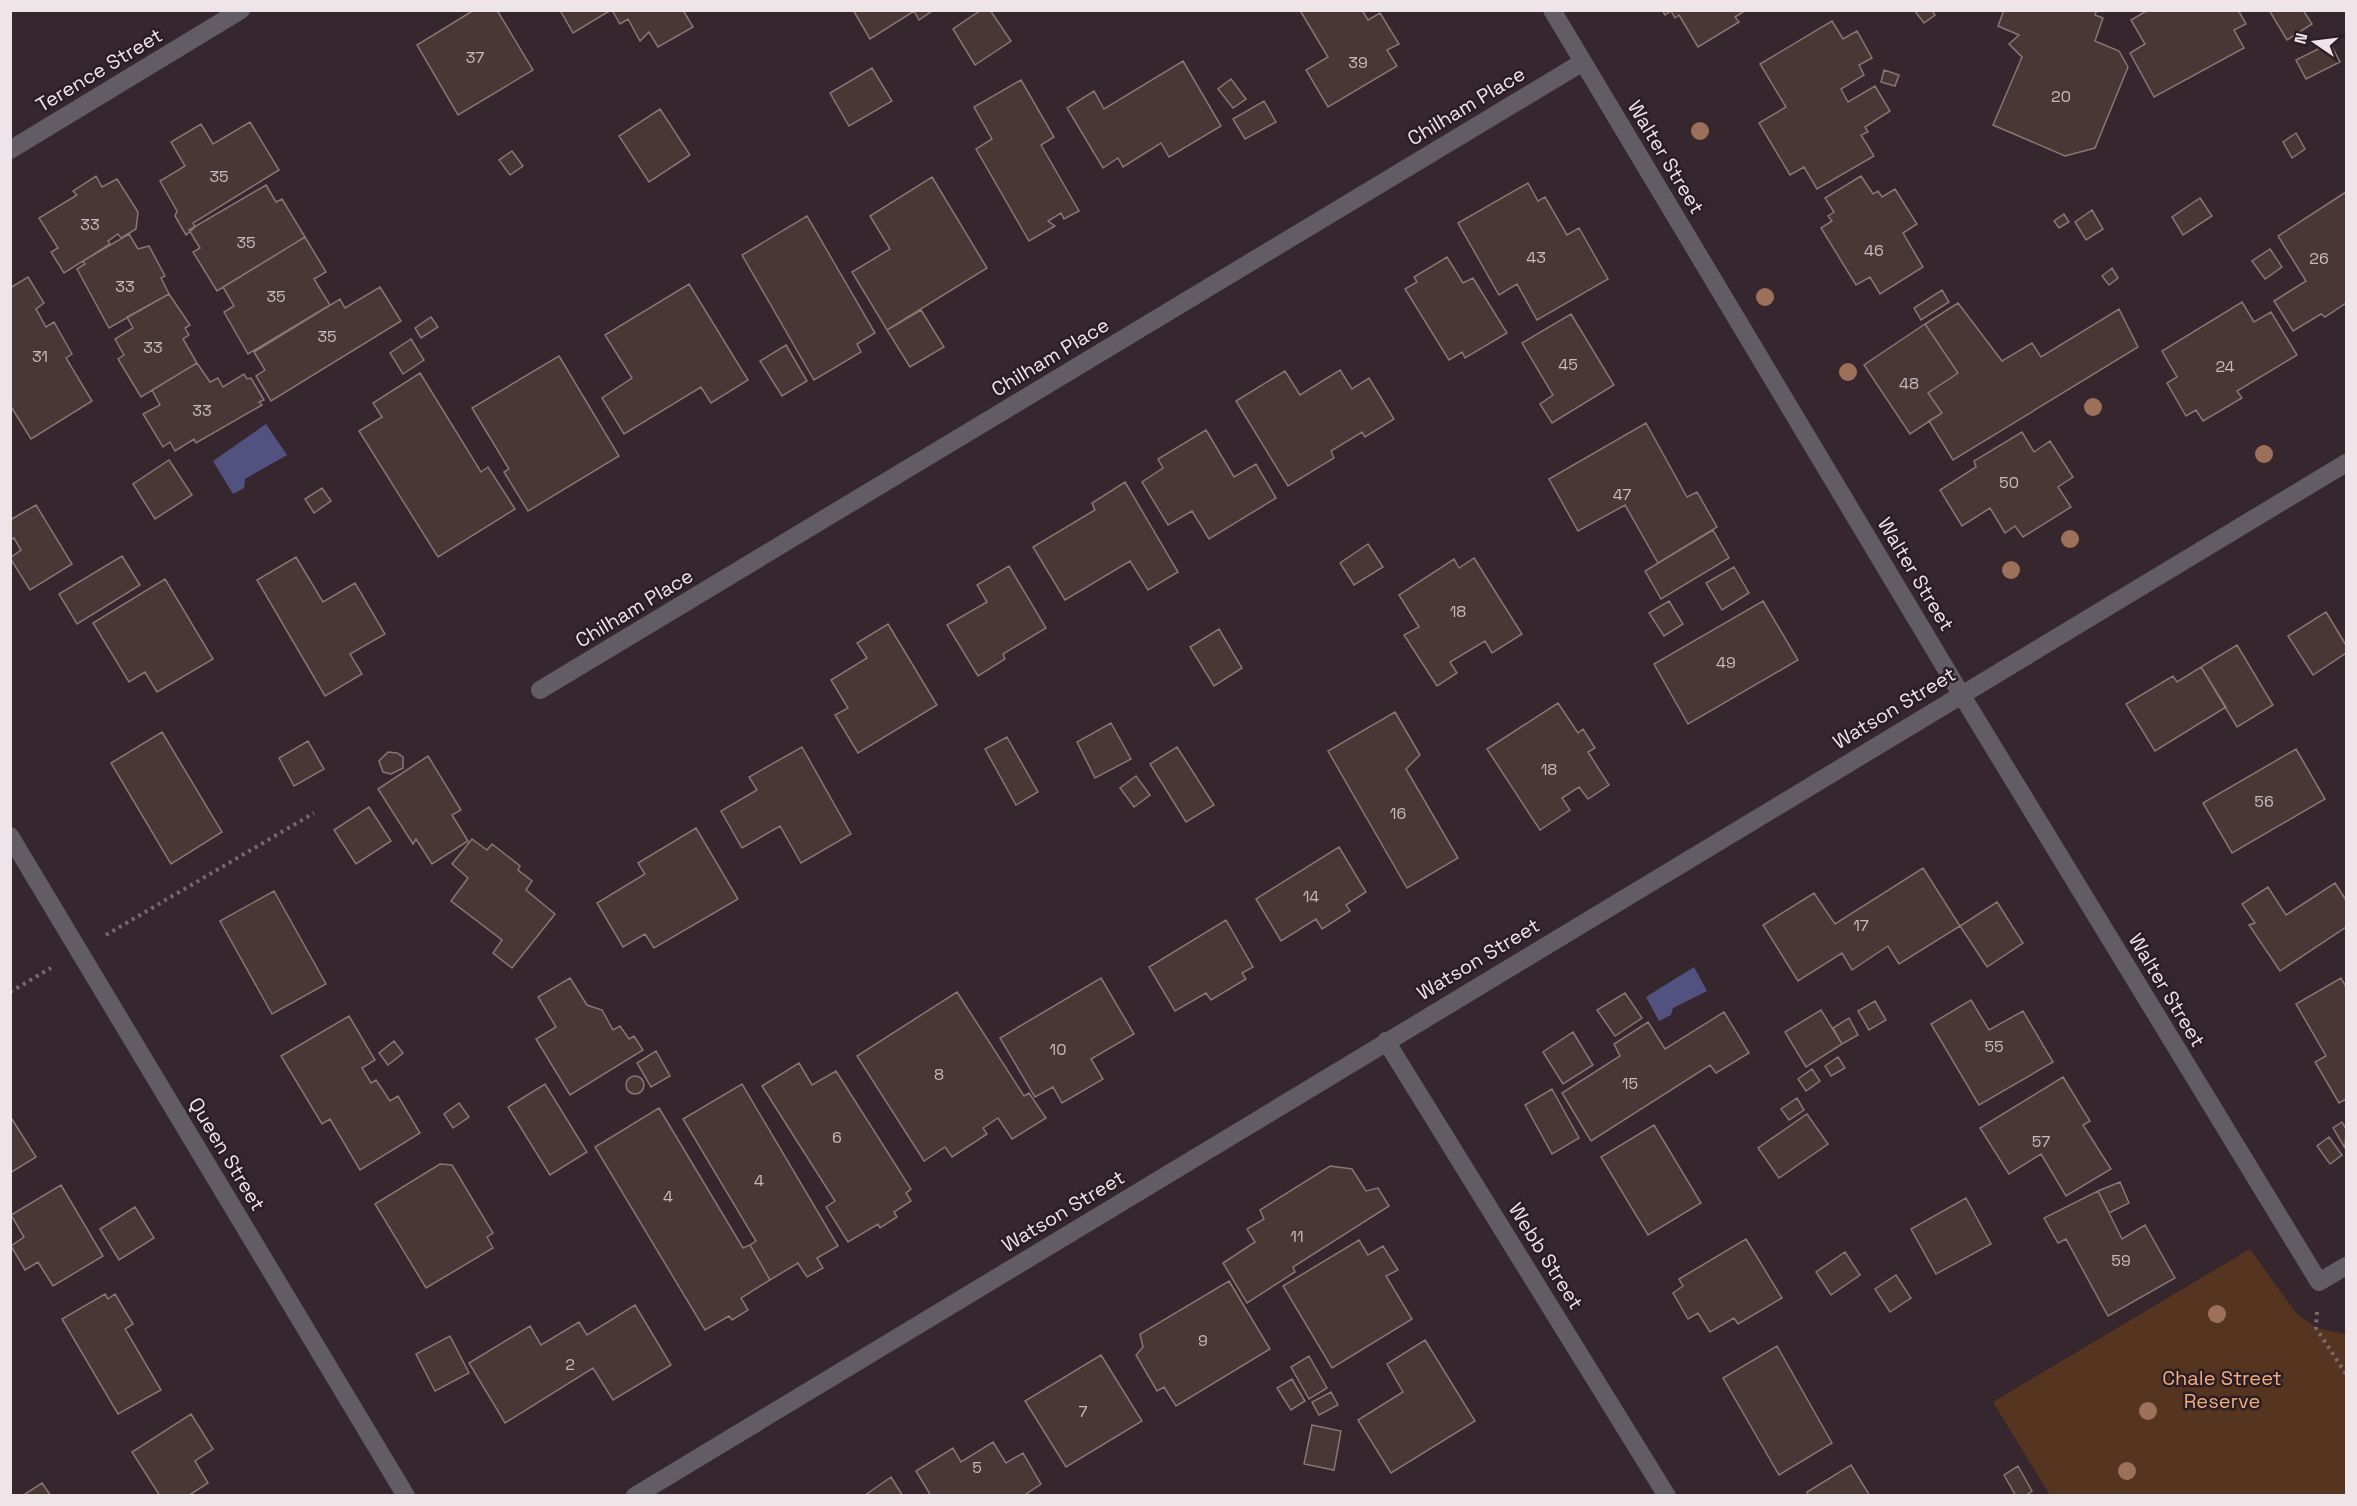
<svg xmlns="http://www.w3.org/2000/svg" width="2357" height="1506" font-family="'Space Grotesk',sans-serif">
<rect width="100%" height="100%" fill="#36272e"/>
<!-- green -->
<path fill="#553520" d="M2250,1249L2296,1313L2316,1328L2346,1334V1495H2050L1993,1402Z"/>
<!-- water -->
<path fill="#51527f" d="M266,424L287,455L245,479L244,488L233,494L213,461Z
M1694,967L1707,991L1673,1008L1671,1015L1659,1021L1646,997Z"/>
<!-- building -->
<path fill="#493736" stroke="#897574" stroke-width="1.5" d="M474,10H497L533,70L458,115L417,45Z
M560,10H611L573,33Z
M612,10H683L693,27L658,47L649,32L640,41L628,19L620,24Z
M853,10H932V11L919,20L914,11L870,39Z
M981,10H990L1011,41L975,65L953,29Z
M1303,10H1362L1368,20L1380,13L1399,44L1387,50L1397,66L1328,107L1306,70L1328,57L1301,12Z
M1662,10H1746L1735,17L1739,22L1698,47L1679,15L1675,18L1671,11L1665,15Z
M1914,10H1932L1935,15L1924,23Z
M2004,10H2097L2095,15L2103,18L2095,41L2119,51L2128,67L2095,148L2065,156L1993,125L2022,57L2009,44L2019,35L1998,26Z
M2148,10H2238L2246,24L2234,30L2244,48L2154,97L2130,53L2145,44L2131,20Z
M2269,10H2303L2312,24L2287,40Z
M1832,21L1843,39L1857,31L1872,58L1859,65L1864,75L1841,89L1848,102L1875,86L1890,111L1865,127L1868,132L1861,135L1874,156L1817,189L1804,167L1790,175L1759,123L1786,107L1760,64Z
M2330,43L2340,62L2306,79L2296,60Z
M1183,61L1221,126L1169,157L1161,143L1123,167L1118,158L1103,168L1067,108L1094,91L1104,109Z
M872,68L892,101L849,126L830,93Z
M1884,70L1899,75L1895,86L1881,82Z
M1231,79L1246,99L1233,108L1218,89Z
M1021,80L1054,137L1041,145L1079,211L1064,219L1061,213L1048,221L1055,226L1029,241L976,149L992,139L974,107Z
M1264,101L1276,122L1245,139L1233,119Z
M660,109L690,155L649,182L619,136Z
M250,122L279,170L193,223L195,227L186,235L175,216L177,211L160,181L185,166L171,142L201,124L213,144Z
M2296,133L2305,149L2292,158L2283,142Z
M512,151L523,166L510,175L499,160Z
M96,176L102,187L117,179L138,212L136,229L121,238L118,234L108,241L110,244L64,273L51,252L58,248L39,218L77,195L73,191Z
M1861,176L1873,194L1878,191L1882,197L1895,189L1917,224L1903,233L1923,267L1880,294L1870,277L1856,285L1821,228L1832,221L1828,216L1834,212L1825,198Z
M932,177L987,268L887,330L852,272L890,249L870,216Z
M1528,183L1538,201L1545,197L1567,235L1579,228L1608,279L1537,320L1517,284L1499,295L1458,223Z
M266,185L276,202L282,199L305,237L217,291L193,252L200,248L189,230Z
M2346,192V303L2325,317L2321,314L2293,331L2274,301L2306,281L2278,236Z
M2200,198L2212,216L2183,235L2172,217Z
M2092,210L2103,229L2086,240L2075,222Z
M2064,214L2069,222L2059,228L2054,221Z
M807,216L875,333L857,344L861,352L814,380L742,255Z
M129,234L138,249L149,246L165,276L161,278L169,294L109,328L77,269L85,264L83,261Z
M305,237L326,272L314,279L330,305L248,354L224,312L234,306L223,287Z
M2270,249L2282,267L2265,279L2252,261Z
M1447,257L1463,283L1473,278L1507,333L1465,358L1462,352L1449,360L1405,289L1417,282L1414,277Z
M2112,268L2118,278L2109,285L2102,276Z
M28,277L44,303L36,309L46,327L54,322L72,354L66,358L92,401L31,439L10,405V288Z
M689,284L748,380L711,403L701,387L624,434L602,398L632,378L605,335Z
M380,287L401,321L271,401L256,376L265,370L254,352L340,299L345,308Z
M1942,290L1949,302L1921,320L1914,308Z
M169,294L190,325L185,328L189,335L183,339L197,363L141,397L118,359L124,355L115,339L133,328L127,317Z
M2242,302L2254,322L2271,312L2297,355L2237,391L2242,398L2203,421L2196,410L2186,416L2167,383L2177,377L2162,351Z
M1958,303L2002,361L2032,343L2041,357L2119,309L2138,347L1953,460L1929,421L1942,413L1928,393L1958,373L1925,324Z
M921,310L944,347L910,367L887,330Z
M1571,314L1614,385L1552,423L1540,404L1553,395L1522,343Z
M431,317L438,327L421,338L415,328Z
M1925,324L1958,373L1928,393L1942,413L1910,434L1864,365Z
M411,339L424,360L403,374L390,353Z
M786,345L807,381L782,396L760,361Z
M559,356L619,456L528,511L504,472L509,469L472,408Z
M197,363L210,382L218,378L223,387L244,374L247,379L251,378L264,400L259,402L262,405L196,443L194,439L175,451L170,442L163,447L143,414L160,405L152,390Z
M1340,370L1352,389L1369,378L1394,419L1365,437L1362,432L1331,451L1334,458L1288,486L1236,401L1285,371L1300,395Z
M420,373L481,472L488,467L515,509L438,557L359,431L382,417L373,403Z
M1646,423L1687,497L1697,492L1717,527L1658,563L1625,505L1578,531L1549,479Z
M1206,430L1234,477L1256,464L1276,498L1209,539L1192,511L1168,525L1142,482L1163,468L1158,459Z
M2022,432L2034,452L2050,441L2073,477L2058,487L2071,507L2023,537L2015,526L2005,533L1990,508L1962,526L1940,490L1976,467L1974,461Z
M169,460L192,495L155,519L133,484Z
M1125,482L1178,572L1148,590L1130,561L1065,600L1033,547L1095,510L1092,503Z
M322,488L331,501L314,513L305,499Z
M36,505L72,564L30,590L10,558L21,550L14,538L10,540V520Z
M1713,530L1729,558L1661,599L1645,571Z
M1368,544L1383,567L1354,585L1340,563Z
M122,556L140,585L77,624L59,594Z
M296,557L323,602L355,583L385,634L350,654L362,674L325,696L257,580Z
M1474,558L1522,634L1492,653L1485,641L1450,662L1457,673L1437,686L1404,635L1419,627L1399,595L1454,559L1459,568Z
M1009,566L1046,628L1003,654L1005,659L978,676L947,625L987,602L977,585Z
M1734,567L1749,593L1722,610L1706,583Z
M165,579L213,659L157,692L145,672L129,682L93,623Z
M1669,601L1683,624L1664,636L1649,613Z
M1763,601L1798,660L1688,724L1654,664Z
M2326,612L2346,645V653L2313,675L2288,636Z
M888,624L937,705L858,753L835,715L848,708L831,680L867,658L857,643Z
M1219,629L1242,668L1214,686L1190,647Z
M2237,645L2273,705L2237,727L2201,667Z
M2201,667L2226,707L2155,751L2126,704L2173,676L2177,682Z
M1558,703L1578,733L1583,729L1595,748L1588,752L1609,785L1588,799L1579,787L1562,798L1570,810L1540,830L1487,749Z
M1395,712L1420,755L1406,769L1458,858L1407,888L1328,751Z
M1111,723L1131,759L1095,778L1077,742Z
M162,732L222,832L171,864L111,763Z
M1007,737L1038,792L1016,805L985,749Z
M308,741L324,769L294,786L279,758Z
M802,747L851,834L801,863L780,826L742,848L721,811L757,790L749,777Z
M1177,747L1214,805L1186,822L1150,764Z
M2296,749L2325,799L2232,853L2203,803Z
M388,752L397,753L403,757V768L391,774L383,772L379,761Z
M428,756L461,810L452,815L468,841L432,864L416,839L413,844L378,789Z
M1136,776L1150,795L1134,807L1120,788Z
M369,807L391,841L356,864L334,830Z
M696,828L738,899L654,948L645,934L623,947L597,903L645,874L638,863Z
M472,839L487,850L492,844L520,866L518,870L532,881L526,890L555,914L512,968L493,953L502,940L451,901L468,878L452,864Z
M1339,847L1366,892L1346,905L1350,911L1322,929L1316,919L1281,941L1256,899Z
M1923,868L1960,926L1899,964L1888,946L1852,970L1842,953L1798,981L1763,925L1814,893L1835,924Z
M2335,883L2346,900V927L2280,971L2249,925L2255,923L2242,904L2268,887L2286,915Z
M274,891L326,984L272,1014L220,921Z
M1997,902L2023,943L1987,967L1960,926Z
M1226,920L1253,967L1242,973L1246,979L1211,1000L1206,993L1175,1011L1149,967Z
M570,978L587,1005L602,1010L613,1030L620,1026L629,1039L634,1036L643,1050L570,1095L536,1039L556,1027L538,997Z
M1101,978L1134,1034L1091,1059L1103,1079L1062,1103L1053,1087L1035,1097L1000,1038Z
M2341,978L2346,987V1099L2339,1103L2315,1062L2326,1056L2296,1004Z
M957,992L1024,1096L1029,1093L1046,1118L1012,1139L998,1118L983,1128L987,1134L952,1157L945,1147L924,1161L857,1056Z
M1625,993L1642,1018L1615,1036L1597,1010Z
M1971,1000L1989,1030L2023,1011L2053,1062L1979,1105L1931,1024Z
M1875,1001L1886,1020L1869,1030L1858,1011Z
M1821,1010L1842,1044L1806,1067L1785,1032Z
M1724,1012L1749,1053L1716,1073L1710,1065L1591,1141L1562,1093L1620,1056L1614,1044L1648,1022L1665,1049Z
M349,1016L375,1060L362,1068L371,1083L376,1080L390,1101L398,1096L420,1133L360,1170L330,1119L322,1124L281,1056Z
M1849,1018L1858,1035L1842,1044L1833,1028Z
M1573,1032L1593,1065L1563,1084L1543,1052Z
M394,1041L403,1053L388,1065L379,1053Z
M656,1051L670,1076L651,1087L637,1063Z
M1838,1057L1845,1068L1831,1076L1825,1066Z
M799,1063L812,1085L836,1071L911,1189L906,1193L911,1201L894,1212L897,1217L880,1228L878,1224L848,1242L826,1207L835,1201L762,1086Z
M1812,1069L1820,1081L1806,1091L1798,1079Z
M626 1085a9 9 0 1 1 18 0a9 9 0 1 1-18 0Z
M2063,1077L2090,1121L2083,1125L2111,1169L2066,1196L2041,1154L2009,1174L1980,1128Z
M545,1084L587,1152L550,1175L508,1107Z
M742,1084L838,1246L817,1258L823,1268L807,1277L798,1263L770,1280L750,1245L756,1241L683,1119Z
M1552,1089L1579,1138L1552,1154L1525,1105Z
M1797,1098L1804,1110L1789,1120L1781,1109Z
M459,1103L469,1117L453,1128L444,1114Z
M659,1108L743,1248L750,1245L770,1280L741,1298L748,1310L732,1320L729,1316L705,1330L595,1147Z
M1807,1114L1828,1144L1779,1178L1758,1148Z
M10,1116L36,1157L10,1173Z
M2342,1122L2346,1129L2345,1148L2333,1128Z
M1654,1125L1701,1203L1648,1235L1601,1157Z
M2329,1137L2342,1155L2330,1164L2317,1146Z
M440,1164L452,1165L493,1233L487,1237L493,1248L426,1288L375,1204Z
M1330,1166L1352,1169L1366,1191L1378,1188L1389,1206L1293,1267L1295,1272L1247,1303L1223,1263L1255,1242L1247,1229L1264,1219L1260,1210Z
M2120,1182L2129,1203L2109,1213L2098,1191Z
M61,1185L103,1256L53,1286L38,1262L25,1270L11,1246L24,1237L11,1215Z
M2098,1191L2122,1239L2145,1225L2175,1278L2108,1316L2066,1239L2058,1243L2044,1218Z
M1966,1198L1991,1244L1936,1274L1911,1229Z
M135,1207L154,1238L119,1260L100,1229Z
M1746,1239L1782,1298L1738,1324L1734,1318L1710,1332L1698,1313L1688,1319L1673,1293L1683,1286L1679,1279Z
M1359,1240L1368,1255L1383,1246L1398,1270L1386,1276L1412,1319L1332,1368L1283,1286Z
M1845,1252L1860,1275L1831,1295L1816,1272Z
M1896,1275L1911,1298L1890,1312L1875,1289Z
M1229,1281L1270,1349L1176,1406L1164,1387L1157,1391L1136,1355L1143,1347L1140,1334Z
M105,1294L108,1299L115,1294L133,1324L125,1329L161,1390L118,1414L62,1319Z
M635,1305L671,1365L613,1400L593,1368L505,1423L469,1363L530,1326L541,1345L579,1322L587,1335Z
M450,1336L469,1373L435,1391L416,1354Z
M1425,1340L1475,1421L1391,1473L1358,1420L1403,1392L1387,1364Z
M1777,1346L1832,1443L1779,1475L1723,1378Z
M1101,1355L1142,1421L1066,1467L1025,1401Z
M1309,1356L1327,1388L1309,1399L1291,1367Z
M1292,1379L1305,1401L1291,1410L1277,1388Z
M1331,1392L1338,1405L1319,1415L1312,1402Z
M191,1414L213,1449L195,1461L208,1483L188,1496H160L132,1452Z
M1312,1425L1341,1431L1334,1470L1304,1464Z
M993,1442L1006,1463L1023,1453L1041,1484L1023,1496H931L916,1471L953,1448L961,1462Z
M1851,1465L1870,1496H1809L1807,1492Z
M2018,1466L2032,1491L2025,1496H2016L2004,1475Z
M891,1477L903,1496H864Z
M42,1483L51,1496H22Z"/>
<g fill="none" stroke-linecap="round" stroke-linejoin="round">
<!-- path -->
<path stroke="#77696f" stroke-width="4" stroke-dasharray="3 4.5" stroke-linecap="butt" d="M106,935L314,813
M10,992L51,968
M2317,1312L2316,1328L2346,1374"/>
<!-- minor -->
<path stroke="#625d64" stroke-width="18" d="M1552,10L1961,694L2319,1282L2346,1266
M10,150L241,10
M540,690L1583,62
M10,836L406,1496
M1386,1041L1667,1496
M635,1496L2346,463"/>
</g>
<!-- trees -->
<g fill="#9d7059">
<circle cx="1700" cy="131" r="9"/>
<circle cx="1765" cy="297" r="9"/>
<circle cx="1848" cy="372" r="9"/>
<circle cx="2093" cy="407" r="9"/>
<circle cx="2264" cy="454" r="9"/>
<circle cx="2070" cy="539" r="9"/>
<circle cx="2011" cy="570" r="9"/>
<circle cx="2217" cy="1314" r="9"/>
<circle cx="2148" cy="1411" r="9"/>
<circle cx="2127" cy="1471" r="9"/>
</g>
<g text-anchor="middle" stroke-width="5" stroke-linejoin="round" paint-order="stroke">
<!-- number labels -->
<g font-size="16" fill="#c6babc">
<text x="475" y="63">37</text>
<text x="1358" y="68">39</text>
<text x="2061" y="102">20</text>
<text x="219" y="182">35</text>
<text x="90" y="230">33</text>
<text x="246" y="248">35</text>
<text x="1874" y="256">46</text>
<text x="1536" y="263">43</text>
<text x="2319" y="264">26</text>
<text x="125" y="292">33</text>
<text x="276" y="302">35</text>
<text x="327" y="342">35</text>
<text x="153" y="353">33</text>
<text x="40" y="362">31</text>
<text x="1568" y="370">45</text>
<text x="2225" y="372">24</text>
<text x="1909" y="389">48</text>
<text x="202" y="416">33</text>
<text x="2009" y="488">50</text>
<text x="1622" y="500">47</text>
<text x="1458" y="617">18</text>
<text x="1726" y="668">49</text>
<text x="1549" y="775">18</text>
<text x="2264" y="807">56</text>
<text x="1398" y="819">16</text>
<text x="1311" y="902">14</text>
<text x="1861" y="931">17</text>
<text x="1994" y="1052">55</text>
<text x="1058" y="1055">10</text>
<text x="939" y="1080">8</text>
<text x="1630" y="1089">15</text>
<text x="837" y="1143">6</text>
<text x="2041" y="1147">57</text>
<text x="759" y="1186">4</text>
<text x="668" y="1202">4</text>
<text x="1297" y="1242">11</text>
<text x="2121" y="1266">59</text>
<text x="1203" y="1346">9</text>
<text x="570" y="1370">2</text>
<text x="1083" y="1417">7</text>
<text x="977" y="1473">5</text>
</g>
<!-- street labels -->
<g font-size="20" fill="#efe5e9" stroke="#2b1d24">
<text transform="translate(99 70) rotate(-31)" y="7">Terence Street</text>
<text transform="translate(1466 106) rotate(-31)" y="7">Chilham Place</text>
<text transform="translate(1666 157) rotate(59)" y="7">Walter Street</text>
<text transform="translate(1050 357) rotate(-31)" y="7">Chilham Place</text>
<text transform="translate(1916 574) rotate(59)" y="7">Walter Street</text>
<text transform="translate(634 608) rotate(-31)" y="7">Chilham Place</text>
<text transform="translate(1894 708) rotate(-31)" y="7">Watson Street</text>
<text transform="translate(1478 959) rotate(-31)" y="7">Watson Street</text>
<text transform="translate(2167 990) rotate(59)" y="7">Walter Street</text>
<text transform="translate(227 1154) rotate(59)" y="7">Queen Street</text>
<text transform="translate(1063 1211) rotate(-31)" y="7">Watson Street</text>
<text transform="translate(1546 1256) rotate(58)" y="7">Webb Street</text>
</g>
<!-- park labels -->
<g font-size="20" fill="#f2ac7d" stroke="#2b1d24">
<text x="2222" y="1385">Chale Street<tspan x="2222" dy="23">Reserve</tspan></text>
</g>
</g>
<!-- border -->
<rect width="2357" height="1506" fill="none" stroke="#efe5e9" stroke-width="24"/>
<!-- north arrow -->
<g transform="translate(2315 42) rotate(284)" stroke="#2b1d24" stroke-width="4.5" paint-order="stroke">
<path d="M0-4.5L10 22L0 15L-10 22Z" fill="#efe5e9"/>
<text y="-9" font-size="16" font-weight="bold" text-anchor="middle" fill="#efe5e9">N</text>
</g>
</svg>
